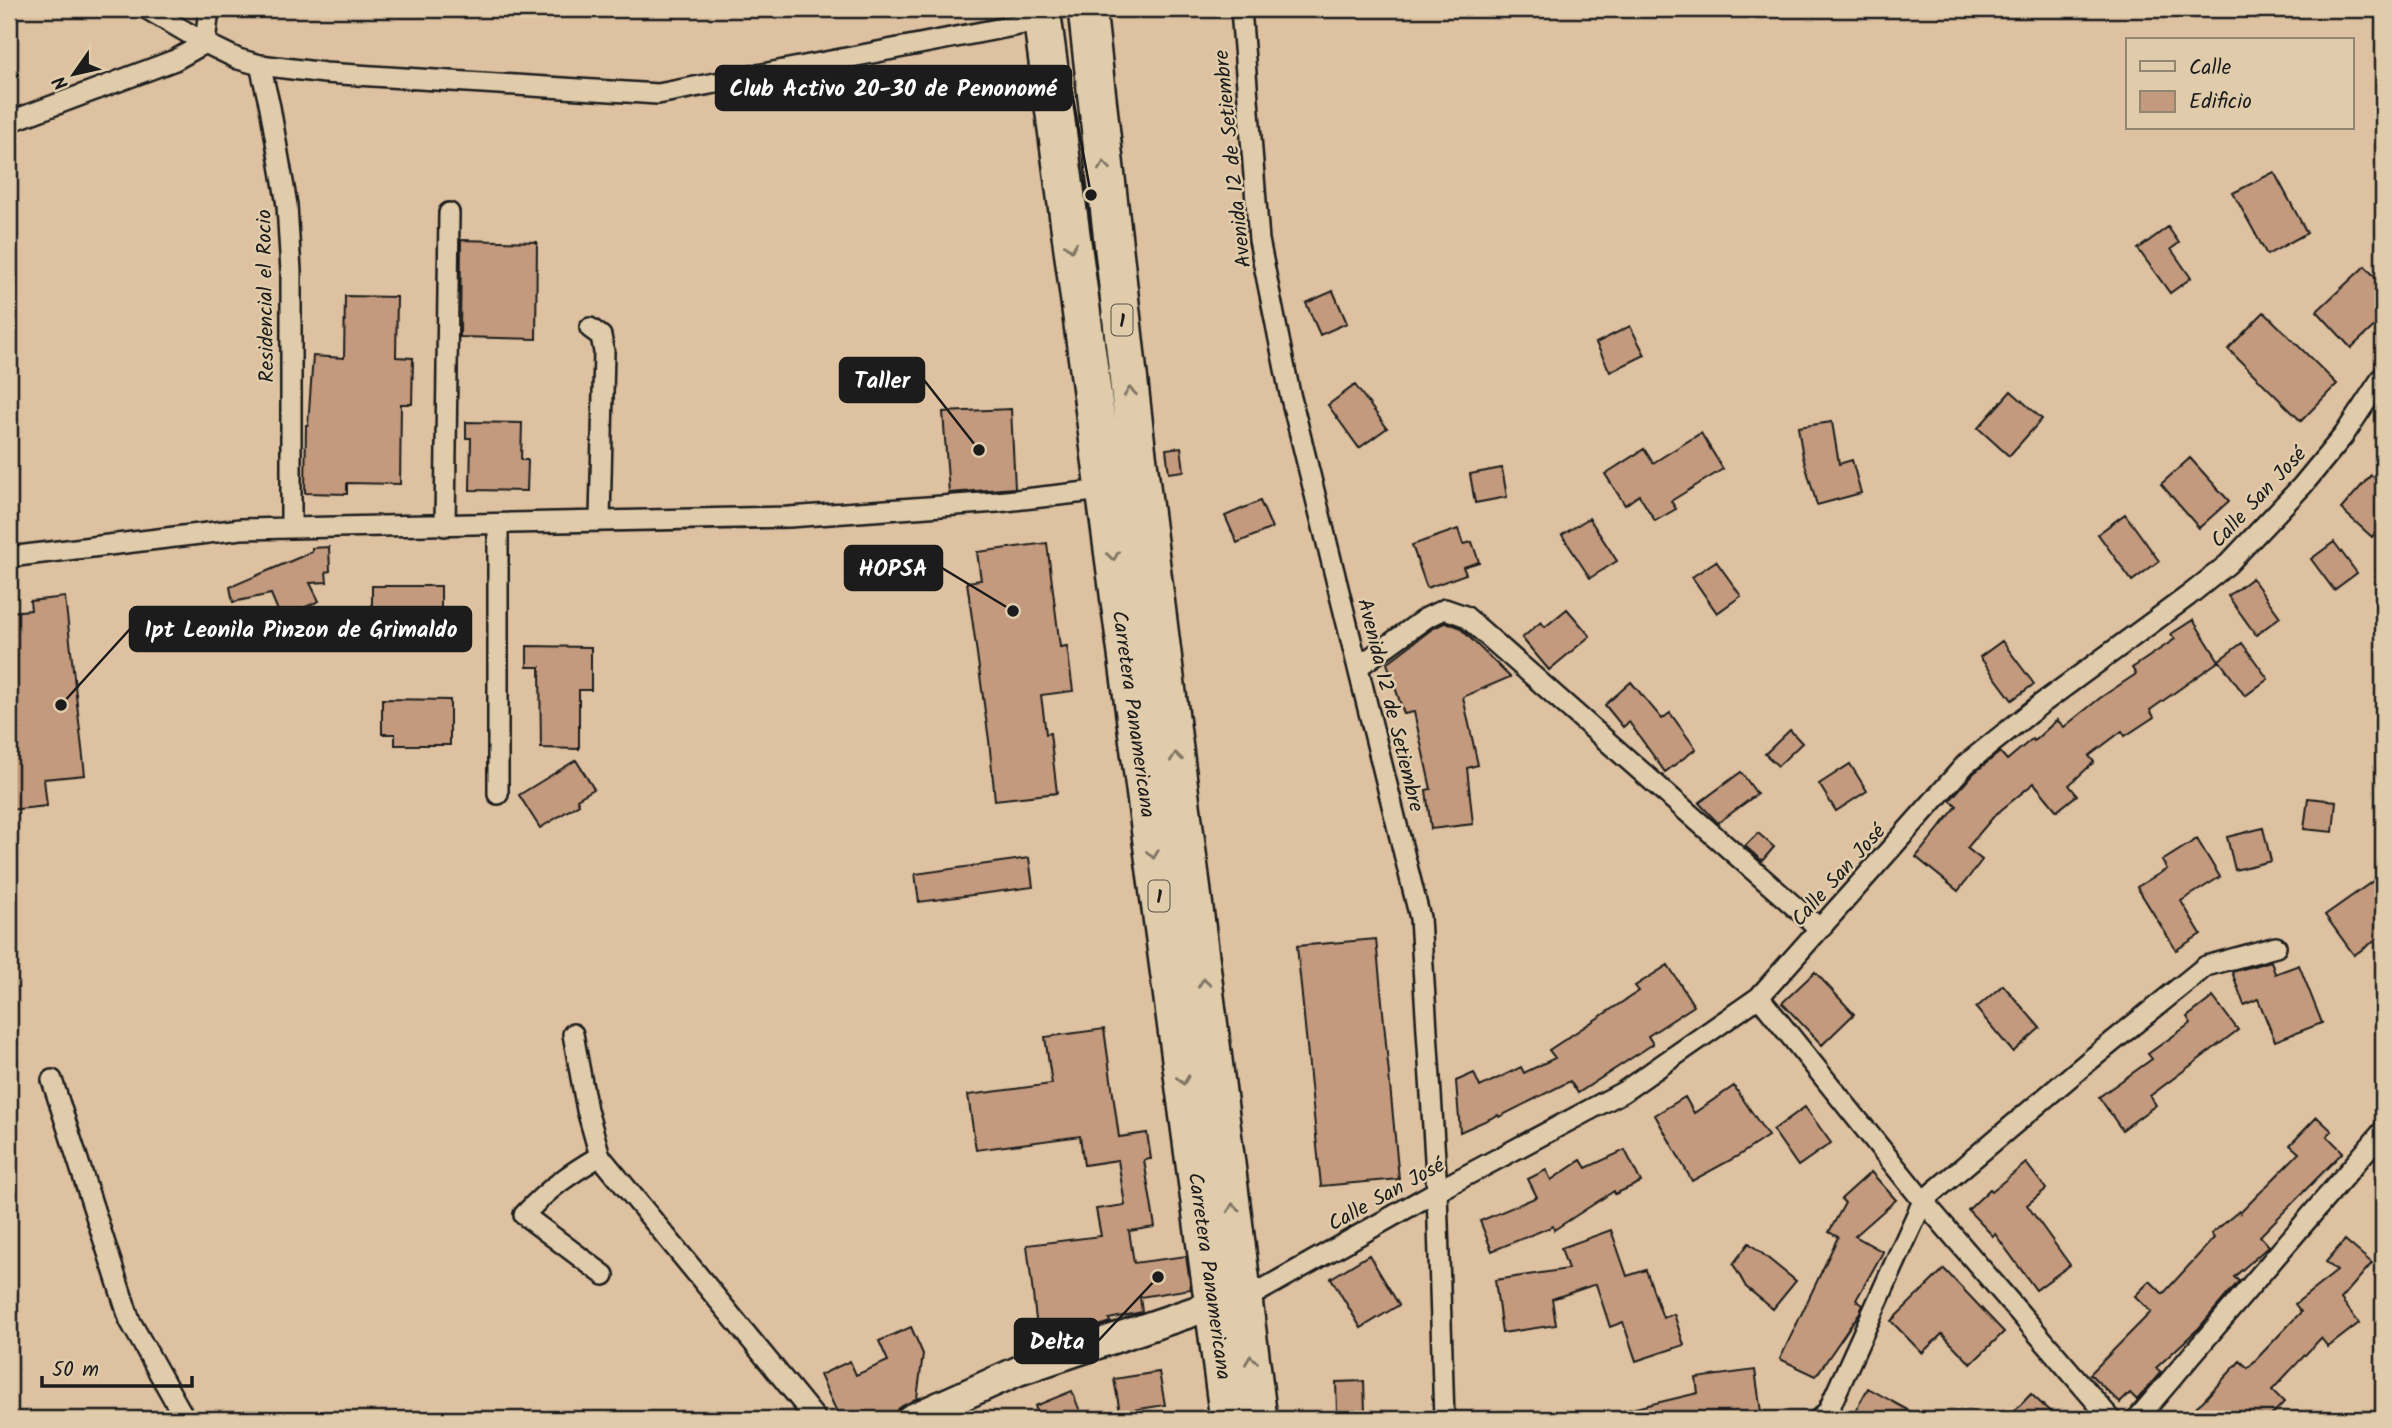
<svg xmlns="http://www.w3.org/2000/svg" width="2392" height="1428" font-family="Kalam,sans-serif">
<rect width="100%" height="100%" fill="#ddc1a0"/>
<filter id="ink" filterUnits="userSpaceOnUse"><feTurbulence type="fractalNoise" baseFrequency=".0143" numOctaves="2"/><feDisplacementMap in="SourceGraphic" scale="14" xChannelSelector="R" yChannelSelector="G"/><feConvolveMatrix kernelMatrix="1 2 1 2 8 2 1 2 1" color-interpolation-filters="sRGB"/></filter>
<g filter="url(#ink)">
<!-- building -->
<path fill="#c39a7d" stroke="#1c1c1c" stroke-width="2" d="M2274,172L2307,233L2267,255L2233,193Z
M2168,227L2179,243L2171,249L2191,278L2170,293L2138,249Z
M461,240L537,242L536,339L460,337Z
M2365,266L2383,286V318L2351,348L2317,311Z
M1333,291L1347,323L1320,335L1306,303Z
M345,296L397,297L396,357L413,358L412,404H401L400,484L347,483V494L305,493L306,425H308L313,356L344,358Z
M2264,312L2337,384L2301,421L2228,349Z
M1630,326L1645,355L1610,372L1596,343Z
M1355,385L1387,428L1359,448L1328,405Z
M2011,391L2042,419L2009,456L1978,428Z
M1011,409L1015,488L949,493L943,412Z
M466,422L522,423L521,460H528L527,491L470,490L471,438H466Z
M1832,422L1839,464L1852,460L1861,493L1817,505L1803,457L1798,427Z
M1701,433L1723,469L1671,501L1676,509L1655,521L1639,495L1625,505L1605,474L1644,449L1653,463Z
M1181,447L1184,471L1169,473L1166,449Z
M2190,458L2229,501L2199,528L2161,484Z
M1502,468L1507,497L1475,503L1470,474Z
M2371,475L2383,486V524L2372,537L2341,509Z
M1260,501L1272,528L1237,543L1225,516Z
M2125,514L2159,561L2132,581L2098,534Z
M1589,518L1617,561L1590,578L1562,535Z
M1458,529L1463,544L1472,542L1479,562L1463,567L1466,574L1427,588L1412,545Z
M2334,542L2357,573L2334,590L2311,559Z
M1047,543L1060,647L1067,646L1073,691L1041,695L1046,734L1050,733L1057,793L995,800L989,740L967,582L981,580L977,552Z
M329,547L330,571L326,572L327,582L310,583L319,601L281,618L271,594L233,602L230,587L312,552V548Z
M1716,561L1741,596L1717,613L1692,577Z
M2252,578L2280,617L2256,635L2228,596Z
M372,586H441V628H394V639H372Z
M65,597L85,775L44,779L47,806L9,810V612L31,610L30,601Z
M1567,609L1590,636L1549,670L1522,638L1541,622L1545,627Z
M2193,620L2219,661L2150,710L2154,717L2125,736L2122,731L2089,756L2094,762L2069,785L2077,795L2057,811L2034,783L1995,815L1967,848L1982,860L1958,891L1916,857L1957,806L1950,800L1974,773L2000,752L2007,760L2032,739L2034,741L2057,720L2064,727L2100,698L2136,674L2132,668L2175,639L2171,634Z
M1446,622L1459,627L1510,677L1463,697L1478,765L1467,768L1473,824L1431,829L1426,790L1431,789L1414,712L1404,714L1387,663L1432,629Z
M2002,641L2034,684L2012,700L1980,657Z
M2242,643L2268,679L2245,696L2219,660Z
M527,646L591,647V690H579V749L541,748L540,667H527Z
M1631,682L1662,719L1670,713L1696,749L1665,772L1629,722L1623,727L1605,705Z
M382,699L450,700V745H395V734H382Z
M1790,730L1802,743L1778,766L1765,754Z
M576,760L594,789L577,799L579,804L540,828L519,795Z
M1850,764L1867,791L1836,811L1819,784Z
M1741,772L1757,794L1718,823L1699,803Z
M2308,798L2336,801L2333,832L2304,829Z
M2263,828L2271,861L2235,870L2227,837Z
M1758,833L1774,847L1762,861L1745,846Z
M2197,839L2220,877L2181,901L2201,934L2176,950L2137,887L2167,869L2162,861Z
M1029,858L1033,887L919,902L915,874Z
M2383,874V935L2354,955L2325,915Z
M1376,939L1399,1179L1321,1186L1297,946Z
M2271,961L2275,974L2299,965L2322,1023L2275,1041L2258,999L2244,1005L2232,972Z
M1668,965L1694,1006L1648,1036L1653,1044L1578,1093L1570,1081L1499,1117L1498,1115L1460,1132L1456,1081L1474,1073L1480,1087L1521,1067L1524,1073L1555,1058L1549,1050L1639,991L1635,986Z
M1815,972L1854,1014L1822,1045L1782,1003Z
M2003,985L2040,1028L2013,1052L1976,1008Z
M2213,997L2238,1030L2150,1096L2156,1105L2122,1130L2099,1097L2152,1059L2148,1054L2191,1023L2187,1017Z
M1104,1029L1119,1137L1147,1133L1151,1159L1144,1160L1155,1227L1129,1231L1134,1263L1186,1256L1191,1289L1140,1297L1142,1312L1109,1319L1110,1322L1087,1330L1038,1336L1027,1245L1101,1236L1096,1209L1125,1205L1118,1160L1084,1165L1080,1136L976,1150L968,1095L1052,1084L1045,1037Z
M1734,1086L1768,1136L1738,1156L1692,1181L1655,1115L1685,1097L1694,1113Z
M1805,1107L1831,1143L1798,1166L1773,1130Z
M2317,1117L2332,1131L2327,1136L2343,1152L2260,1236L2269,1246L2234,1277L2239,1281L2199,1328L2156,1368L2161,1372L2137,1400L2130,1393L2120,1403L2090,1374L2151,1312L2135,1296L2150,1281L2163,1294L2214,1238L2211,1234L2239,1211L2240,1213L2299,1153L2290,1145Z
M1625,1150L1641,1182L1615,1194L1614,1191L1554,1230L1553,1226L1492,1251L1480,1221L1537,1197L1528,1179L1546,1170L1551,1180L1581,1160L1586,1168Z
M2026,1163L2046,1189L2027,1205L2070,1265L2036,1290L1995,1234L1993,1236L1968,1210L1990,1189L1992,1191Z
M1871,1172L1896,1200L1855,1236L1883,1252L1856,1300L1863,1305L1860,1312L1816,1376L1780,1359L1838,1237L1829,1232L1845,1203L1841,1199Z
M1611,1230L1627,1276L1646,1270L1663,1318L1674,1314L1684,1345L1636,1361L1623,1322L1610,1327L1596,1284L1552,1299L1556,1325L1502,1333L1495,1280L1568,1269L1561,1248Z
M2345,1240L2372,1263L2341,1299L2359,1323L2328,1347L2321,1338L2272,1390L2284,1402L2268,1419H2181L2203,1401L2240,1361L2248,1368L2301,1312L2295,1304L2337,1271L2326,1262Z
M1749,1243L1796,1281L1773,1309L1746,1287L1733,1264Z
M1369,1255L1399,1305L1361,1328L1331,1278Z
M1944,1269L2004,1332L1971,1364L1942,1334L1922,1353L1891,1321Z
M911,1327L923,1354L917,1398L898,1409L895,1419H840L820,1375L850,1361L856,1375L888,1361L879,1341Z
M1755,1370L1762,1419H1614V1413L1698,1393L1696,1378Z
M1159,1372L1165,1405L1120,1412L1114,1379Z
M1364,1381L1365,1412L1337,1413L1336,1382Z
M1868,1388L1924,1419H1851Z
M1072,1391L1083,1419H1040L1035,1406Z
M2031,1394L2058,1419H2007Z"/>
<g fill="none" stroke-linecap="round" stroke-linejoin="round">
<defs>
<path id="street" d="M147,9L205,43L209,9
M1241,9L1259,240L1290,394L1420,918L1437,1191L1444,1419
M260,65L270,107L287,205L291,271V528
M9,122L175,60L205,43L238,59L260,65L325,73L658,94L1029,23
M590,328L601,336L604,352L600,520
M445,526L449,213
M9,557L241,529L789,517L997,502L1104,490
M1358,667L1426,618L1445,609L1465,616L1820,929
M498,794V524
M1759,997L1923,1201L2111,1419
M573,1034L587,1110L600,1156L816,1419
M52,1080L130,1321L185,1419
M600,1156C569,1174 548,1189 524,1215L604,1275
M1244,1300L1437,1191L1623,1092L1759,997L1966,764L2041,704L2188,596L2228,564L2302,486L2344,435L2383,376
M1819,1419L1828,1411L1923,1201L2090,1060L2206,966L2276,947
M2137,1419L2383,1131"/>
<path id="secondary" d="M911,1419L1018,1371L1213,1305"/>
<path id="highway" d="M1041,9L1229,1419
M1087,9L1136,446L1258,1419"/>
</defs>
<!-- street casing -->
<use href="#street" stroke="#1c1c1c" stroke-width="24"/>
<!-- secondary casing -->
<use href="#secondary" stroke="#1c1c1c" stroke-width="33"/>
<!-- highway casing -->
<use href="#highway" stroke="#1c1c1c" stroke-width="42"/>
<!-- street -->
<use href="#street" stroke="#e0ccab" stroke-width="19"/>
<!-- secondary -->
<use href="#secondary" stroke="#e0ccab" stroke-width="28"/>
<!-- highway -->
<use href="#highway" stroke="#e0ccab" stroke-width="37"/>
</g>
<!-- one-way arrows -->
<defs><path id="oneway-chevron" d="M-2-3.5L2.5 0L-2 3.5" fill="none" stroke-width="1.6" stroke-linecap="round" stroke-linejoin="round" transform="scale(1.75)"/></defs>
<g stroke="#7e7464">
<use href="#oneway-chevron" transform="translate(1104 166) rotate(-96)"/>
<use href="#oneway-chevron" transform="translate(1071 247) rotate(82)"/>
<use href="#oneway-chevron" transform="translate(1130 392) rotate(-96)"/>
<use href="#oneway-chevron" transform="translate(1113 556) rotate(82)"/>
<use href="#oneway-chevron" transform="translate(1176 757) rotate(-97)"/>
<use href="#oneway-chevron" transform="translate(1153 854) rotate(82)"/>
<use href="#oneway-chevron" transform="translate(1204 983) rotate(-97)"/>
<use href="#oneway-chevron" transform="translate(1183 1080) rotate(82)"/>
<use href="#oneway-chevron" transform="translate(1233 1208) rotate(-97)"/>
<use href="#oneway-chevron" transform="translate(1251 1360) rotate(-97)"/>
</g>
</g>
<g text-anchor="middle" stroke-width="5" stroke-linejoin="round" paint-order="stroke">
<!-- shield labels -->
<g fill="#e0ccab" stroke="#575147" stroke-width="2">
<rect x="1111.5" y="304.5" width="21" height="31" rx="5"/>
<rect x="1148.5" y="880.5" width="21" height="31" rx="5"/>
</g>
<g font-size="19" font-weight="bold" fill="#1c1c1c">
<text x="1122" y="327">1</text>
<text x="1159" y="903">1</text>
</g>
<!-- street labels -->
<g font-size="21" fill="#1c1c1c" stroke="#e0ccab">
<text transform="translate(1232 159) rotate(-96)" y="7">Avenida 12 de Setiembre</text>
<text transform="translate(265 296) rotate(-91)" y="7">Residencial el Rocio</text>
<text transform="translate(2258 497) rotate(-47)" y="7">Calle San José</text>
<text transform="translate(1391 705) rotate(76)" y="7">Avenida 12 de Setiembre</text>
<text transform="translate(1134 714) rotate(82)" y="7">Carretera Panamericana</text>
<text transform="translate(1838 875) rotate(-48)" y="7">Calle San José</text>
<text transform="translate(1386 1194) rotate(-29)" y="7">Calle San José</text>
<text transform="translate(1210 1276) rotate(82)" y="7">Carretera Panamericana</text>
</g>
</g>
<!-- callouts -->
<path fill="none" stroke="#1c1c1c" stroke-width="2.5" d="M1091 195L1071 88M979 450L924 380M1013 611L942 568M61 705L130 629M1158 1277L1098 1341"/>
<g fill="#1c1c1c" stroke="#e0ccab" stroke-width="2.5">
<circle cx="1091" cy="195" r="7"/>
<circle cx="979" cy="450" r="7"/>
<circle cx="1013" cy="611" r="7"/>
<circle cx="61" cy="705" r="7"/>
<circle cx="1158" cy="1277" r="7"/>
</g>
<g fill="#1c1c1c" stroke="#1c1c1c" stroke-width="2.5">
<rect x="716" y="66" width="355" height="44" rx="7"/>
<rect x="840" y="358" width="84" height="44" rx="7"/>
<rect x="845" y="546" width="97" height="44" rx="7"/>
<rect x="130" y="607" width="341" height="44" rx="7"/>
<rect x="1015" y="1319" width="83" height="44" rx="7"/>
</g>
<g font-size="23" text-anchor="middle" font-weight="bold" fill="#fff">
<text x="893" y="96">Club Activo 20-30 de Penonomé</text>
<text x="882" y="388">Taller</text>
<text x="893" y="576">HOPSA</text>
<text x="301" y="637">Ipt Leonila Pinzon de Grimaldo</text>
<text x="1057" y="1349">Delta</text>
</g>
<!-- margin -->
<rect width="2392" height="1428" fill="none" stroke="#e0ccab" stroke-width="35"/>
<rect x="18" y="18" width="2357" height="1393" fill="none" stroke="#1c1c1c" stroke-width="2.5" filter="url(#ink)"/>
<!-- legend -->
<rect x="2126" y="38" width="228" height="91" fill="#e0ccab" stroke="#928672" stroke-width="2"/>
<rect x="2140" y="61" width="35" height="10" fill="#e0ccab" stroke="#928672" stroke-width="2"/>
<text x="2189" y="74" font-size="21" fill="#1c1c1c">Calle</text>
<rect x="2140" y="91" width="35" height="21" fill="#c39a7d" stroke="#928672" stroke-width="2"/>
<text x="2189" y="108" font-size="21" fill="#1c1c1c">Edificio</text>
<!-- north arrow -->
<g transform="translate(74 74) rotate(236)" stroke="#e0ccab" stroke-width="5" paint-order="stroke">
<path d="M0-5L12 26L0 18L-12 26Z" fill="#1c1c1c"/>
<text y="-10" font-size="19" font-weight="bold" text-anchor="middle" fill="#1c1c1c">N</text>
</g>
<!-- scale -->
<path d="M42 1376v10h150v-10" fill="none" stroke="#1c1c1c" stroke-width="3.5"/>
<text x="52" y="1376" font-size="21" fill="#1c1c1c" stroke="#e0ccab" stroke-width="5" paint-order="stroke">50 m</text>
</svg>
